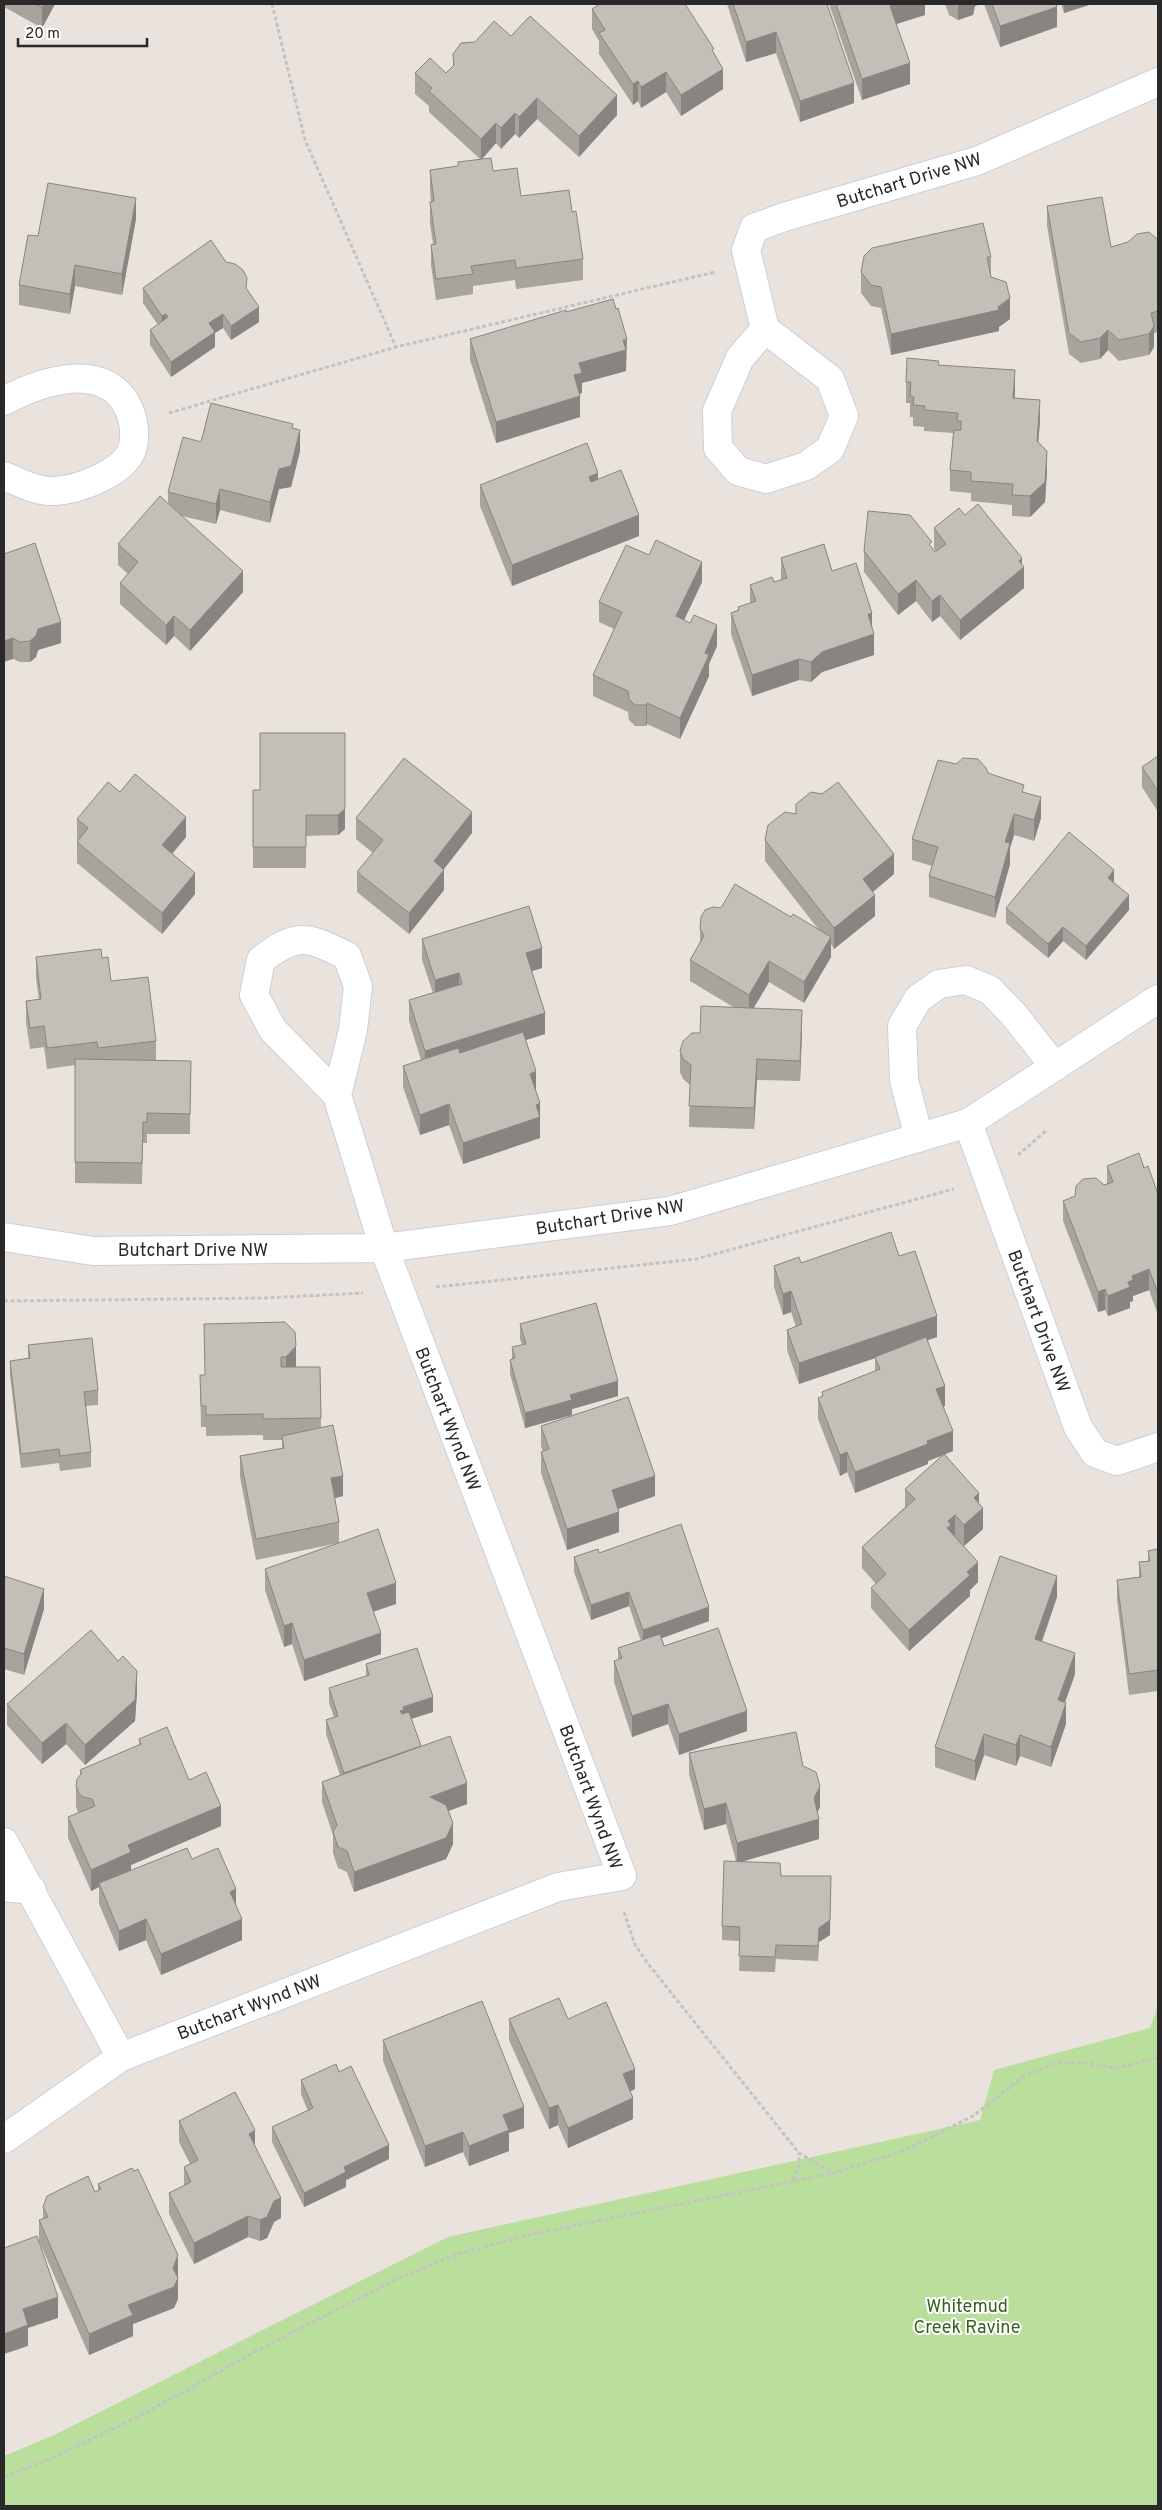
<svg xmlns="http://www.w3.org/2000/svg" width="1162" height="2510" font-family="Overpass,sans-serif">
<rect width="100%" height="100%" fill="#eae2dc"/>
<!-- green -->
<path fill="#bade9c" d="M1158,2005V2506H4V2456L52,2436L448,2237L980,2120L994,2070L1150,2028Z"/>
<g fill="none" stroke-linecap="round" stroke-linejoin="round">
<defs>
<path id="street" d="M765,329L740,358L717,411L718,448L738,471L766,479L806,466L830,449L844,416L830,379L765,329L746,250L754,228L784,217L977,161L1158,82
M4,401C41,381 109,358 130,412C134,422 136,438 132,449C124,473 78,490 54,491C37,492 19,482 4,476
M968,1123L1078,1427L1095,1453L1117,1461L1158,1447
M919,1138L904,1080L902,1026L918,999L939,984L966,980L990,990L1014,1015L1055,1067
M4,1237L93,1251L384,1248L670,1211L968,1123L1158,999
M4,1842L121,2057
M4,1887L32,1890
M4,2139L121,2057L558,1887L622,1876L384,1248L337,1095L353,1030L358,986L347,956C308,937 298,931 261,960L254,995L273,1030L337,1095"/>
</defs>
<!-- street casing -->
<use href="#street" stroke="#cacfda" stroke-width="30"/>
<!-- path -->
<path stroke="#c3c3c3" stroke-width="3" stroke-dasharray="4 2.5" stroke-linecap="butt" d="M272,4L305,140L396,347
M169,413L396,347L715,272
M1018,1155L1047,1130
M436,1287L696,1259L954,1189
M4,1301L265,1298L363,1293
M624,1912L635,1945L649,1965L799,2153L834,2173L903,2151L973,2116L1023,2077L1055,2063H1086L1116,2068L1158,2058
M793,2180L799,2167V2153
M4,2477L54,2457L140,2416L258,2350L403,2276L461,2253L533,2234L834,2173"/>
<!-- street -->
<use href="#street" stroke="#fff" stroke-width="28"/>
</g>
<!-- wall -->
<path fill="#a8a39d" d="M4,4H55L42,28L4,7Z
M727,4H827L854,103L800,122L776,53L746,62Z
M829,4H925V15L896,24L910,84L862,100Z
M945,4H980L975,6L973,15L958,20L949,15Z
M984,4H1056L1057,27L1000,47Z
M1061,4H1092L1064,13Z
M592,9L714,53L723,89L681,116L666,92L641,108L638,101L633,105L599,54V41L592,29Z
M511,36L617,115L579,157L537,119L519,138L515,134L501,149L496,143L482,159L493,171L521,196L572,212L583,259V280L516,289L515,280L473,286V294L436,300L431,265V245L433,244L430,223V202H431L430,191V170L458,166L480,159L429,112V106L415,94V73H446L453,66V54L475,42Z
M1047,206L1111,247L1158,240V332L1154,333V347L1149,355L1119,361L1108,350L1100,359L1081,363L1069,354L1047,226Z
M136,219L122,295L75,286L70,314L19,305V285L38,236Z
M991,257V277L1010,319L999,327V331L891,355L881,308L871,306L861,293V272Z
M226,262L247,289L259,322L231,340L223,328L215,333V347L171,377L150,345V330L158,325L143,303V288Z
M566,312L627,360H626V371L582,383V393L580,394V417L496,443L470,360V339Z
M938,365L1015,391V398L1040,421L1038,442L1047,472L1045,502L1030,517L1012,516V505L971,501V493L950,491V470L953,433L924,431V427L913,426V417H910V403H906V382Z
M293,428L300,451L291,487L279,489L270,523L220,510L216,524L182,516L243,592L190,651L174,636L166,645L120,604V583L128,574L118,565V544L168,504V492L201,442Z
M598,479L639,536L512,586L480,506V485Z
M965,515L1022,565L1024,588L960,640L940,616L932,622L916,601L898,615L864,572V551L932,548L935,552L936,551L934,549V528Z
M4,554L61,643L38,650L36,657L30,662H20L13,659Z
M649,555L702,582L684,620L717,646L709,664V676L680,739L647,724L646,726H635L629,720L628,712L593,696V675L614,629L599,622V602Z
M781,558L832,571L872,627L874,655L822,672L811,682L799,680L752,696L731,634V613L738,610V607L750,603V585L774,582L781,580Z
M345,733V829L338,835L306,836V868H253V790H260Z
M1158,756V812L1142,787V767Z
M988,773L1024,792L1041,818L1034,841L1014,835L1010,848V864L995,918L929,897V876L932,866L912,860V839Z
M120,792L186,837L172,854L195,894L162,934L77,863V842L78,841L77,840V819Z
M796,804L894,874L873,892L875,916L834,949L831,944V957L804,1003L769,982L753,1008L802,1031L800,1081L757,1080L754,1129L689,1127L690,1085L683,1079L680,1072V1051L700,1033L735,1008L690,981V960L700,943V929L791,917L819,930L765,861V840L796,814Z
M356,818L472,833L443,869L444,890L409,934L357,892V872L373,853L356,839Z
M1114,883L1129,910L1086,960L1063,941L1048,958L1006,923V908Z
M422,939L542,968L532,971L545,1034L526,1040L536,1091L540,1103V1138L463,1164L449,1125L420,1135L403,1087V1066L421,1060L409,1021V1000L433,993L422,960Z
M36,957L102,958L111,981L156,1041V1061H191L190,1134H147V1143H143L142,1184L75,1183V1065L47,1069L44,1047L30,1049L26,1022V1001L39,1000L36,978Z
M1107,1166L1144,1168L1158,1194V1315L1149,1290L1133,1296V1301L1130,1302V1308L1108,1316L1105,1310L1098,1312L1063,1221V1201L1107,1184Z
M899,1256L937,1337L927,1340L945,1406L943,1407L953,1451L945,1454L979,1504L983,1529L964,1546L978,1582L970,1590V1596L909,1651L871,1608V1588L876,1584L862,1568V1547L905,1507V1489L943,1455L928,1461V1464L855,1493L847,1472L840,1476L818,1419V1398L822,1397V1392L875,1371V1358L799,1384L787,1350V1330L796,1327L791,1312L783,1315L774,1287V1266L801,1263Z
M285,1322L295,1367H320L321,1428L343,1496L335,1498L339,1522V1543L396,1604L373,1611L381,1654L304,1681L292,1644L284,1647L265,1590V1569L339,1543L256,1560L240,1477V1456L282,1448V1440H263V1435L206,1436V1427H201L200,1375H205Z
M520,1324L618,1396L572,1409V1415L525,1428L510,1374V1360L512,1359V1347L522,1345L520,1339Z
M28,1345L98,1390V1405L85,1406L91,1452V1467L60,1471L59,1463L21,1468L10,1375V1361L28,1359Z
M541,1426L655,1496L618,1509L619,1532L567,1550L541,1473V1452H543L541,1446Z
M1158,1549V1691L1129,1695L1117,1600V1580L1139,1577V1562L1148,1561V1551Z
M599,1553L709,1621L662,1638L664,1646L747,1731L679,1755L668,1724L632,1737L614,1682V1661L618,1660V1648L641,1641L629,1606L591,1620L574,1572V1557Z
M4,1576L44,1609L24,1675L4,1669Z
M1057,1597L1042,1642L1075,1674L1065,1703L1066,1724L1051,1767L1020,1756L1016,1766L984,1755L975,1781L935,1767V1747Z
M366,1664L433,1712L411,1719L421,1746L467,1804L448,1811L453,1844L446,1859L354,1892L347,1872L338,1868L333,1853V1835L322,1802V1782L340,1775L326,1734V1720L334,1717L329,1703V1688L366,1676Z
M137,1692L135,1721L85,1765L66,1744L42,1764L7,1725V1704Z
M139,1739L189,1780L221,1826L131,1865V1870L192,1859L236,1905L242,1940L161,1975L146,1940L119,1951L99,1904V1887L91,1891L68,1838V1817L78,1813L76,1806V1785L80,1775V1770L139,1745Z
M689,1753L803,1766L820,1807L817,1812L819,1839L744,1861L781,1876L830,1935L819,1942L818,1961L776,1959L775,1972L739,1971L740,1941L722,1940V1926L736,1861L726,1824L704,1830L689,1774Z
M509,2019H568L635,2089L630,2091L633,2119L568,2148L558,2125L549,2129L509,2040Z
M383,2040L524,2128L509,2133V2151L469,2166L463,2152L425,2167L383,2061Z
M339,2072L389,2159L346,2180V2187L304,2207L272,2142V2127L308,2111L301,2094V2080Z
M179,2121L255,2146L281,2218L274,2222L267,2238L260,2241L248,2237L194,2264L169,2214V2193L184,2186V2167L190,2164L179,2142Z
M98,2184L178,2276L177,2278L178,2299L174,2308L133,2324V2336L89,2355L39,2241V2220L43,2219V2207L95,2192L98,2190Z"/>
<!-- shaded-wall -->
<path fill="#888580" d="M44,4H55L42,28V7Z
M897,4H925V15L890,26V6Z
M958,4H980L975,6L973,15L958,20Z
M1064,4H1092L1064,13Z
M1057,7V27L1000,47V26Z
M776,32V53L746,62V42Z
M910,63V84L862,100V79Z
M723,69V89L681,116V95Z
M666,72V92L641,108V87Z
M638,81V101L633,105V84Z
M854,83V103L800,122V101Z
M617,95V115L579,157V136Z
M537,98V119L519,138V117Z
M515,113V134L501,149V128Z
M496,123V143L481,160V139Z
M136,198V219L122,295V274Z
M75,265V286L70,314V294Z
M1010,298V319L999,327V331L891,355V334L998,307Z
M259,307V322L231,340V326Z
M166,314V328L162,331V316Z
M223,314V328L215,333V347L171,377V362L209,323Z
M1154,326V347L1149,355V334Z
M1108,330V350L1100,359V338Z
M627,339L626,371L582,383V393L574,395V375L579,363Z
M1015,370V391L1013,419V398Z
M580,396V417L496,443V422Z
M1040,400V421L1037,461V441Z
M300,430V451L291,487L279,489L270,523V502L279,469Z
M1047,451V472L1045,502L1030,517V496Z
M598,473V493L589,497V477Z
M220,489V510L216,524V504Z
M639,515V536L512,586V565Z
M1022,558V569L1024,567V588L960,640V620Z
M702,562V582L676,637V616Z
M243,571V592L190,651V630Z
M916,580V601L898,615V594Z
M940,595V616L932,622V601Z
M872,613V633L868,614Z
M174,616V636L166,645V625Z
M61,622V643L38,650L36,657L30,662V641L38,629Z
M717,625V646L709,664V676L680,739V718L705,653Z
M874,634V655L822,672L811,682V662L822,652Z
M13,638V659L4,662V641Z
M799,659V680L752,696V675Z
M647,703V724L646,726V705Z
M345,733V829L338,835V815Z
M1041,797V818L1034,841V820Z
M472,812V833L434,882V861Z
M1014,814V835L1010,848V864L995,918V897L1005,842Z
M186,817V837L162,866V845Z
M894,854V874L863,900V879Z
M444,870V890L409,934V913Z
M1114,870V885L1108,878Z
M195,873V894L162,934V913Z
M875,895V916L834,949V928Z
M1129,895V910L1086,960V946Z
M1063,927V941L1048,958V944Z
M831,937V957L804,1003V982Z
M542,948V968L526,973V953Z
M769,961V982L749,1016V995Z
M459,973V993L435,1001V980Z
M802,1010V1031L800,1081V1061Z
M545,1013V1034L425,1071V1051Z
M757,1059V1080L754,1129V1108Z
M536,1071V1092L530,1074Z
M540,1103V1138L463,1164V1143L536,1105Z
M449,1104V1125L420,1135V1115Z
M1149,1269V1290L1133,1296V1301L1130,1302V1308L1108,1316V1296L1128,1282L1132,1276Z
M1105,1289V1310L1098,1312V1292Z
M791,1291V1312L783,1315V1294Z
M937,1316V1337L799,1384V1363Z
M296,1346V1367L286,1377V1357Z
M618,1381V1396L572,1409V1415L525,1428V1413L570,1395Z
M945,1386V1406L936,1409V1389Z
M953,1431V1451L928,1461V1464L855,1493V1472Z
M847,1452V1472L840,1476V1455Z
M343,1476V1496L331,1499V1478Z
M655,1476V1496L612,1511V1490Z
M979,1493V1512L983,1508V1529L964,1546V1525L974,1498Z
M619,1512V1532L567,1550V1529Z
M955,1515V1536L947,1548L948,1521Z
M978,1562V1582L970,1590V1596L909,1651V1630Z
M1057,1576V1597L1035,1660V1639Z
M396,1583V1604L367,1614V1593Z
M44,1589V1609L24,1675V1654Z
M629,1592V1606L591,1620V1605Z
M709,1607V1621L643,1645V1630Z
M292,1623V1644L284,1647V1626Z
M381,1633V1654L304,1681V1660Z
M1075,1653V1674L1058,1721V1700Z
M137,1671V1692L135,1721L85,1765V1745Z
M433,1697V1712L404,1721L400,1711L403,1707Z
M1066,1703V1724L1051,1767V1747Z
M668,1704V1724L632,1737V1716Z
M747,1711V1731L679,1755V1734Z
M66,1723V1744L42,1764V1743Z
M984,1734V1755L975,1781V1761Z
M1020,1735V1756L1016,1766V1745Z
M467,1783V1804L430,1818V1797Z
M820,1786V1807L814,1819V1798Z
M726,1803V1824L704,1830V1809Z
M221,1806V1826L131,1865V1873L99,1883V1887L91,1891V1870L128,1845Z
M819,1819V1839L737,1863V1843Z
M453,1823V1844L446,1859L354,1892V1872Z
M831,1876L830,1935L819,1942L818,1961L819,1928Z
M236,1889V1910L230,1892Z
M146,1919V1940L119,1951V1931Z
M242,1919V1940L161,1975V1954Z
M635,2069V2089L623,2095V2074Z
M633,2098V2119L568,2148V2128Z
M558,2105V2125L549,2129V2108Z
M524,2107V2128L509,2133V2151L469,2166V2146L503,2115Z
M255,2130V2151L249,2134Z
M463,2132V2152L425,2167V2146Z
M389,2145V2159L346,2180V2187L304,2207V2193L344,2167Z
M281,2198V2218L274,2222L267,2238L260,2241V2220L274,2201Z
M248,2216V2237L194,2264V2243Z
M178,2255V2276L174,2287L178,2278V2299L174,2308L133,2324V2336L89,2355V2334L128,2305L173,2268Z
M58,2297V2318L28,2328V2346L4,2354V2334L23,2309Z"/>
<!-- building -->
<path fill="#c3beb7" stroke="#888580" d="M36,4H44L42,7Z
M600,4H685L714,49L712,50L723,69L681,95L666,72L641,87L638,81L633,84L599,33L605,30L592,9Z
M733,4H827L854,83L800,101L776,32L746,42Z
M836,4H897L890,6L910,63L862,79Z
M992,4H1056L1057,7L1000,26Z
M530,16L617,95L579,136L537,98L519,117L515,113L501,128L496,123L481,139L429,91L432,88L415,73L430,58L446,73L454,65L453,54L461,43L475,42L494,21L511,36Z
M491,158L493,171L517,168L521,196L569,190L572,212L576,211L583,259L516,268L515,260L471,266L473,274L436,279L431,245L436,244L430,202L434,201L430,170L458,166V162Z
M48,183L136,198L122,274L75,265L70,294L19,285L28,235L38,236Z
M1102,197L1111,247L1128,242L1137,234L1149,232L1158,240V311L1151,313L1154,326L1149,334L1119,340L1108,330L1100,338L1081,342L1069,333L1047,206Z
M983,223L991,257H987L991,277L1006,282L1010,298L998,307L999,310L891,334L881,287L871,285L861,272L864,256L872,248Z
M211,240L226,262L235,264L243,270L247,278L246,288L259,307L231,326L223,314L209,323L215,332L171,362L150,330L168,317L166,314L162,316L143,288Z
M613,299L616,309L618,308L627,339L623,340L626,350L579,363L582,373L574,375L580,396L496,422L470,339L566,310V312Z
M907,358L939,361L938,365L1015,370L1013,398L1040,400L1037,441L1047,451L1045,482L1030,496L1012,495L1013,484L971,481V472L950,470L954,430H961V421H957L958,413L924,410L925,406L913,405L914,397L910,396L911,382H906Z
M211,403L293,424L292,428L300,430L291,466L279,469L270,502L220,489L216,504L168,492L183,437L201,442Z
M587,443L598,473L589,477L591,482L621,470L639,515L512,565L480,485Z
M160,496L243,571L190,630L174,616L166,625L120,583L138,562L118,544Z
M978,504L1022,558L1019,561L1024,567L960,620L940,595L932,601L916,580L898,594L864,551L868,511L910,515L932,542L929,544L935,552L946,544L934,528L959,508L965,515Z
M656,540L702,562L676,616L690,623L694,615L717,625L705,653L709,655L680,718L647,703L646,705H635L629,699L628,691L593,675L622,612L599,602L626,545L649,555Z
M35,543L61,622L38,629L36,636L30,641L20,642L13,638L4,641V554Z
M824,544L832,571L856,563L872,613L868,614L874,634L822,652L811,662L799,659L752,675L731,613L739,610L738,607L756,601L750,585L772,577L774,582L787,578L781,558Z
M260,733H345V809L338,815H306V847H253V790H260Z
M1158,756V791L1142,767Z
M404,758L472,812L434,861L444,870L409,913L357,872L383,840L356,818Z
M963,758L978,759L986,768L988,773L1024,785L1022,792L1041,797L1034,820L1014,814L1005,842L1010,843L995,897L929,876L938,847L912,839L938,760L956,764Z
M135,774L186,817L162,845L195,873L162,913L77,842L88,828L77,819L108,782L120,792Z
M838,782L894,854L863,879L875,895L834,928L765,840L768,825L785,812L796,814V804L811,792L822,794Z
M1069,832L1114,870L1108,878L1129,895L1086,946L1063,927L1048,944L1006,908Z
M735,884L791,917L793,914L831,937L804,982L769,961L749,995L690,960L704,936L700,929L701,917L705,910L713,907L721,908Z
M529,906L542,948L526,953L545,1013L425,1051L409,1000L462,984L459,973L435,980L422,939Z
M101,949L102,958L108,957L111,981L148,977L156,1041L98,1048L97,1042L47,1048L44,1026L30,1028L26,1001L41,999L36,957Z
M701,1006L802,1010L800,1061L757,1059L754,1108L689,1106L691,1065L683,1059L680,1051L683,1041L692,1033H700Z
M523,1032L536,1071L530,1074L540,1103L536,1105L540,1117L463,1143L449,1104L420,1115L403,1066L458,1048L460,1053Z
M75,1059L191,1061L190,1114L147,1113V1122H143L142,1163L75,1162Z
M1139,1153L1144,1168L1148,1166L1158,1194V1294L1149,1269L1132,1276L1133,1280L1128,1282L1130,1287L1108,1296L1105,1289L1098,1292L1063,1201L1075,1196L1076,1186L1083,1179L1096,1178L1104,1185L1113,1182L1107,1166Z
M891,1232L899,1256L915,1251L937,1316L799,1363L787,1330L802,1324L791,1291L783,1294L774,1266L799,1257L801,1263Z
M596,1303L618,1381L570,1395L572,1400L525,1413L510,1360L515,1358L512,1347L526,1344L520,1324Z
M285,1322L295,1332L296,1346L286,1357H281V1367H320L321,1418L263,1419V1414L206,1415V1406H201L200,1375H205L204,1324Z
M926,1337L945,1386L936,1389L953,1431L927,1441L928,1444L855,1472L847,1452L840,1455L818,1398L823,1396L822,1392L880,1369L875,1357Z
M92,1338L98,1390L84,1392L91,1452L60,1456L59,1449L21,1454L10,1361L30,1358L28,1345Z
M628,1397L655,1476L612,1490L619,1512L567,1529L541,1452L549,1449L541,1426Z
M333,1425L343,1476L331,1478L339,1522L256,1539L240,1456L284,1448L282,1436Z
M944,1454L979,1493L974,1498L983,1508L964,1525L955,1515L948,1521L951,1525L947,1528L978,1562L967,1572L970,1575L909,1630L871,1588L886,1574L862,1547L915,1499L905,1489Z
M681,1524L709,1607L643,1630L629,1592L591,1605L574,1557L598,1549L599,1553Z
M378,1529L396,1583L367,1593L381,1633L304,1660L292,1623L284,1626L265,1569Z
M1158,1549V1670L1129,1674L1117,1580L1141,1577L1139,1562L1150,1561L1148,1551Z
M1000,1556L1057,1576L1035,1639L1075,1653L1058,1700L1066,1703L1051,1747L1020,1735L1016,1745L984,1734L975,1761L935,1747Z
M4,1576L44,1589L24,1654L4,1648Z
M718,1628L747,1711L679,1734L668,1704L632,1716L614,1661L622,1658L618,1648L660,1634L664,1646Z
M91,1630L118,1661L123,1656L137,1671L135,1700L85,1745L66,1723L42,1743L7,1704Z
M417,1648L433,1697L403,1707L404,1710L400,1711L402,1714L409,1712L421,1746L344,1773L326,1720L338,1716L329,1688L369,1675L366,1664Z
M167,1727L189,1780L206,1772L221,1806L128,1845L131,1852L91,1870L68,1817L95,1806L92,1799L83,1797L78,1792L76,1785L77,1779L82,1773L80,1770L141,1744L139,1739Z
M796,1732L803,1766L816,1772L820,1786L814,1798L819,1819L737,1843L726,1803L704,1809L689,1753Z
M450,1736L467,1783L430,1797L446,1805L453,1823L446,1838L354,1872L347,1851L338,1847L333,1832L337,1825L322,1782Z
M187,1848L192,1859L218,1848L236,1889L230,1892L242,1919L161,1954L146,1919L119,1931L99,1883Z
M724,1861L780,1863L781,1876H831L830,1920L819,1928L818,1946L776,1945L775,1957L739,1956L740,1927L722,1926Z
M559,1998L568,2019L606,2002L635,2069L623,2074L633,2098L568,2128L558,2105L549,2108L509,2019Z
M482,2001L524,2107L503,2115L509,2130L469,2146L463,2132L425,2146L383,2040Z
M336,2064L339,2072L351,2066L389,2145L344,2167L346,2172L304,2193L272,2127L313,2108L301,2080Z
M235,2092L255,2130L249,2134L281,2198L274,2201L267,2217L260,2220L248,2216L194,2243L169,2193L191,2182L184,2167L198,2160L179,2121Z
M132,2168L134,2171L138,2169L178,2255L173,2268L178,2278L174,2287L128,2305L133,2315L89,2334L39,2220L48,2217L43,2207L47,2196L88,2176L95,2192L101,2189L98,2184Z
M37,2236L58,2297L23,2309L28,2325L4,2334V2248Z"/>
<g text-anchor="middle" stroke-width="4" stroke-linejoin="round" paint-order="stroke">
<!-- street labels -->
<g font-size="18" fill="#292929" stroke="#fff">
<text transform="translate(909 180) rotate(-17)" y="6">Butchart Drive NW</text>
<text transform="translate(610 1217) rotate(-9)" y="6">Butchart Drive NW</text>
<text x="193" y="1256">Butchart Drive NW</text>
<text transform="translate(1039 1321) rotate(70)" y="6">Butchart Drive NW</text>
<text transform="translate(448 1419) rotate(69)" y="6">Butchart Wynd NW</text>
<text transform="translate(591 1797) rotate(70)" y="6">Butchart Wynd NW</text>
<text transform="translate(249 2007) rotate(-21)" y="6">Butchart Wynd NW</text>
</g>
<!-- park labels -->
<g font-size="18" fill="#34611e" stroke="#fff">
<text x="967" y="2312">Whitemud<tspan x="967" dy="21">Creek Ravine</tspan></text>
</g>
</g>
<!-- border -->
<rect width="1162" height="2510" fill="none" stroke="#292929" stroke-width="10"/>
<!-- scale -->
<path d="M18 38v8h129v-8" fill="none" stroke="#292929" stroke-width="2.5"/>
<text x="25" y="38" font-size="15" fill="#292929" stroke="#ffffff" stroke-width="4" paint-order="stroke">20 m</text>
</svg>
